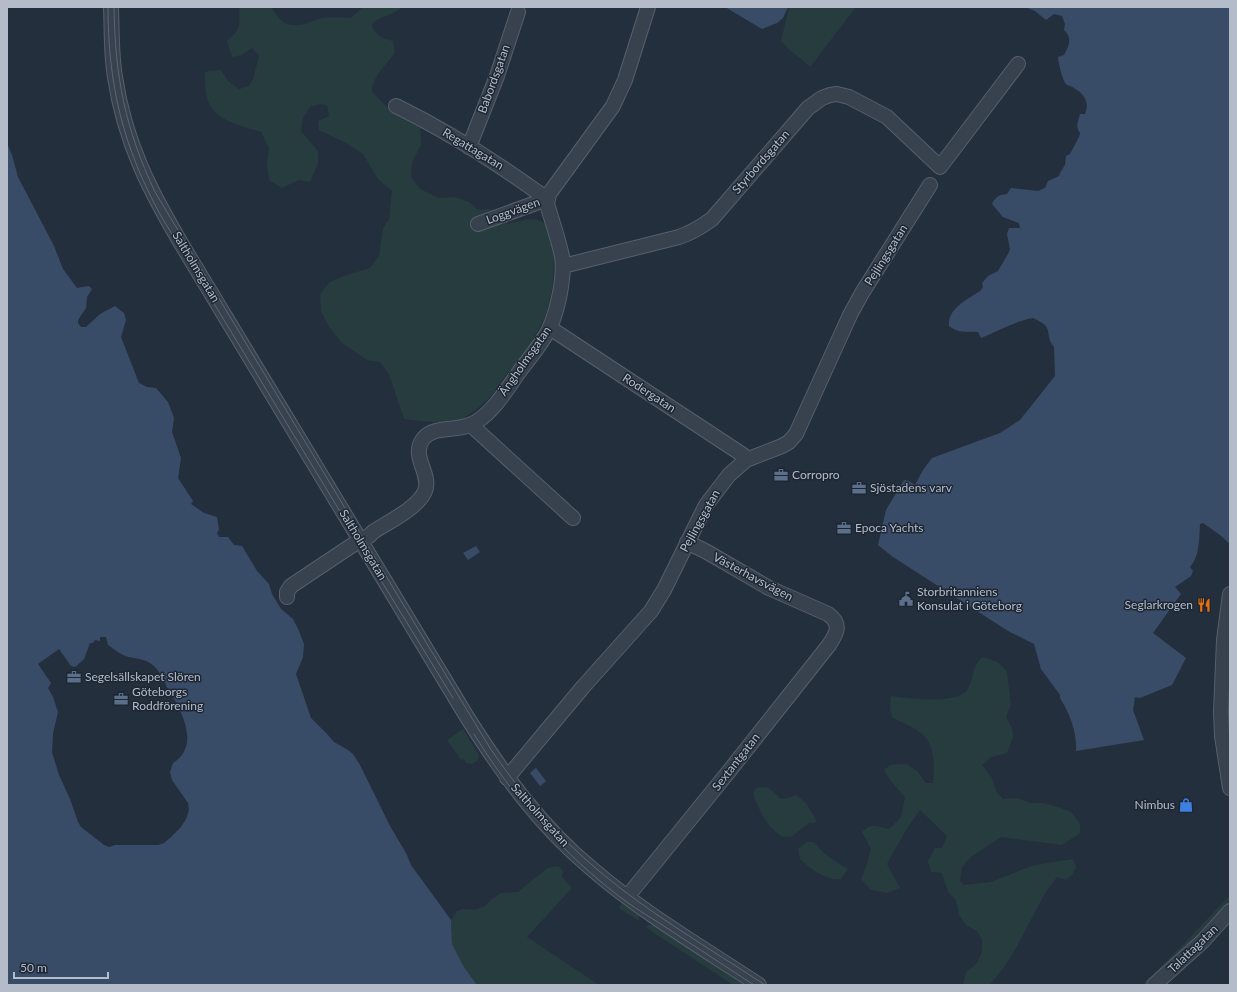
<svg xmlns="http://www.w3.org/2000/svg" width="1237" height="992" font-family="Lato,sans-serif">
<rect width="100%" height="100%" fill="#242f3e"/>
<!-- green -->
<path fill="#263c3f" d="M239,7H271C280,21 285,28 304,24C309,23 314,20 319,19C329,16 341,18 351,18L363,7H402C393,16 381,15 372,24L373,30L382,38L393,41L395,53C386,65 372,77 372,92L389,109L404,114L420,124L421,144L412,163L411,177L420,189L439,198L454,197L469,202L478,210C496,208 499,209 508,224C518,222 528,217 538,220C563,228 553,295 546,314C537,337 521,356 506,375C500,383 495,392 488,399C480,407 471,414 461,419C447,425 419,421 404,419L389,374L380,362L367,360L342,343L329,327L321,311L320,294L330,282L346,275L370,268L379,256L383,228L389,219L392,191L378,179L363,154L348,144L319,130L318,121L329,116L327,105L320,104L310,107L303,118L301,131L318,151V164L310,182L299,180L282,188L269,180L267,164L269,148L261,132C242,126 213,121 207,98C205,91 205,81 205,73L208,71L221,70L229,82L239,89L249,86L253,79L259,56L252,48L242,55L232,57L227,41C241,30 240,24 239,7Z
M789,7H856L810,67C801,57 789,52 781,41Z
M982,657L998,662L1007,672L1011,705L1006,717C1016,734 1014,735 1007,753L991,757L982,765L992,778L996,791L1003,799L1018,798L1030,803H1043L1058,807L1071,812L1080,824V833L1062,845L1001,837L971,857L962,867L960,881L964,885L991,882L1034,865L1073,859L1076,867L1072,875L1066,880L1057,877C1052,884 1047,890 1043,897C1026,927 1013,961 989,985H963L966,972L977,963L982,952V940L978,932L966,925L959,915L956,900L948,892L942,873L931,872L928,861L935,848H942L947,836L920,810L906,830L887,864L900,888L887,893L871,890L861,879L866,867L871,849L862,832C871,823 877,826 889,829L901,817L905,797L889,779L884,770L890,765L907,764L918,772L926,783H933C934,764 936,742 918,731C910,725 900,722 892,717L890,707L891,696C907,698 956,705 967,690C971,684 972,677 974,670C975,665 979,661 982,657Z
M463,729L479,755L478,760L472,764L466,763L464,759L461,760L447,740Z
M764,787L769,788L781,799L788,798L796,795L806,803L817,821L813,823H809L791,837C788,837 784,837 781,836C767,828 759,809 753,794L756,788Z
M807,842H814C823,854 834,861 848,869L841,879C825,881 811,869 800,859L798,849Z
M554,866L560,867L563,871L562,877L572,888L527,937L599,985H477L464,967L452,944L451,920L457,911L463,909L475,910L485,906L492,899L501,893L518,892L546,869Z
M1230,895V901L1226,909L1150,985H1142L1180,948Z
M621,904H623L639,915V921L620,909L619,907Z
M648,925H654L745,985H733L651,931L646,927Z"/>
<!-- water -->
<path fill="#394c67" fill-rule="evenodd" d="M725,7H788L783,18L777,23L762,29Z
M1025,7H1230V544L1220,535L1203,523L1200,524C1199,538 1200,556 1190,567L1193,571L1191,576L1175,587L1181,594L1153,633L1186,658L1172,685L1140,698L1135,697L1133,710L1144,740L1076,751C1077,732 1070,714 1060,698V695L1041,669L1034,644L1008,631L893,557L878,545L886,510L904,480L909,481L915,485L923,470L932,458L1000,433L1020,420L1055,376L1054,347C1046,338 1051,332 1045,325C1042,322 1037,320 1033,318C1014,321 999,331 981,338L978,332C966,331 960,334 949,326C947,309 968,299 980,291L983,287L982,283L988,276L998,271L1008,254L1010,249L1007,234L1009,228H1020L1019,223L1003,217L992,204C996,196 999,195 1007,194L1011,188L1038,191L1045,188L1048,181L1059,176L1060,173L1065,165L1066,156L1070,154L1079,137L1080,133C1075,126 1078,122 1080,114H1085C1090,102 1084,94 1074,88C1072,86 1068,86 1066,84C1063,81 1058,62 1058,57L1064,55C1069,46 1073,38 1064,30L1065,24L1062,16L1054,14L1046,20L1035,11Z
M7,143L12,155L18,177L54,246L63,269L77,288L89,286L92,289L87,297L86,308L78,320V323L81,327H86L100,314L115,306L124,313L126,320L121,337L139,383L147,387L156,388L168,402L174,418L172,432L181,458L178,478L193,501L191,504L204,513L217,517L219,530L217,533L219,537H228L234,545L242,546L257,571L269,584L272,594L281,609L293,619L299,631L304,644L303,657L296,674L311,718L327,734L334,742L348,750L353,754L360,765L390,826L406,853L411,865L451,920L452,944L464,967L477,985H7ZM100,637H106L108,645C114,649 122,656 129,657C139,659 146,659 154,666C160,672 164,680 167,687C180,708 202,745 173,763L170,772L172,780L188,803L189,810L186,819L181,827L170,838L164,843L158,845H115L109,847L104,845L81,827L78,822L70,799L59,775L52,752L53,733L58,712L53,697L48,688L51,683L38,664L59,649L71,666L75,667L84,659L90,643H93L95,640L100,641Z
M476,546L480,552L468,560L463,553Z
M536,768L546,781L540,786L530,773Z"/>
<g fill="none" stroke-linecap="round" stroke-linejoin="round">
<defs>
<path id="minor" d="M111,7C112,30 111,54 115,77C125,144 151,193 185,250L467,717C503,774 540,826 592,869C643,913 703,948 759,985
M396,106C449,132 499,164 547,199
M469,147L497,76L518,12
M478,224L547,199
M563,266L679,237C691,233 701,227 712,219L808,108L822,98L830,95L837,94L849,97L887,117L940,167L1018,64
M550,328L743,455L746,460
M471,425L573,518
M1230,594L1224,640L1221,711L1222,736L1230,788
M287,597V592L291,586L360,540L369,536L373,532C388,522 418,508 425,491C432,474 410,456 423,439C435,424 459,433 476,422C494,411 507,389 519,372C529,358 543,343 550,327C558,309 565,276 562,256C558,238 552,221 547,204L549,194L613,106L625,80L648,7
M507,778L583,687L651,611L664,590L698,521L706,505L729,475L746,460L782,446L789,442L796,434L850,315L862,293L930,185
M627,897L730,770L829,645C837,633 842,624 828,614L769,588L707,552L687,542
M1154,985L1203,941L1230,911"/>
</defs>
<!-- minor casing -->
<use href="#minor" stroke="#565f6c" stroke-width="16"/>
<!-- minor -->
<use href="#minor" stroke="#38414e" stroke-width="14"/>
<!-- tram -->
<path stroke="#5a6575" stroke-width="1" d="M108,7C108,85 123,147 161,216L344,518
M114,7C115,77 125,128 155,192L363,538L490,748C521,794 557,836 599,871C650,914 709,948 765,985
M360,546L453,698
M474,734C513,798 564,855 624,900C639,911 655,920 670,930C698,948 726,967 754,985"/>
</g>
<!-- icons -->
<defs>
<symbol id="office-bare" viewBox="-9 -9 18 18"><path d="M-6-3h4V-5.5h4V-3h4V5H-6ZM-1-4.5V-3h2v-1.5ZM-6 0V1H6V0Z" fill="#5c6f8a" stroke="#1d2633" stroke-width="2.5" paint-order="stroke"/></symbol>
<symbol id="civic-bare" viewBox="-9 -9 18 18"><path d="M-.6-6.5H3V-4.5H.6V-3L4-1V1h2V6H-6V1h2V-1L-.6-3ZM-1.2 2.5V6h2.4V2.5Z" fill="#5c6f8a" stroke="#1d2633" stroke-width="2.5" paint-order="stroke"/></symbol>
<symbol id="restaurant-bare" viewBox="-9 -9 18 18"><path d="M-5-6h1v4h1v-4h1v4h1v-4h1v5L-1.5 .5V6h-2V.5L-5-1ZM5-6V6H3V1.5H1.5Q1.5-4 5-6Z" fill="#e8710a" stroke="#1d2633" stroke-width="2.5" paint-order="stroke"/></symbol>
<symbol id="shop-bare" viewBox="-9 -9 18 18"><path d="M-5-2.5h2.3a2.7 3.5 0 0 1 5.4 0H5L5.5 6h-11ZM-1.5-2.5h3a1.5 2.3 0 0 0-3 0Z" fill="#3f7fe0" stroke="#1d2633" stroke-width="2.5" paint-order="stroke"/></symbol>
</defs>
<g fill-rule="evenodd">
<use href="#office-bare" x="771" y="465" width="20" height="20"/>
<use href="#office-bare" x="849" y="478" width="20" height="20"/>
<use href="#office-bare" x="834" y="518" width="20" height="20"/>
<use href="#civic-bare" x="896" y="589" width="20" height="20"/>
<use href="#restaurant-bare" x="1194" y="595" width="20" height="20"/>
<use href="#office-bare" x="64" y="667" width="20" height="20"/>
<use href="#office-bare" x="111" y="689" width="20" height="20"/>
<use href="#shop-bare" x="1176" y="795" width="20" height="20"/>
</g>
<g text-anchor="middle" stroke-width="3" stroke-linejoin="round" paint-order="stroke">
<!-- street labels -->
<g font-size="12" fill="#b4bcc9" stroke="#1d2633">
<text transform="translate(494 79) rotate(-70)" y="4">Babordsgatan</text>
<text transform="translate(473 149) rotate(31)" y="4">Regattagatan</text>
<text transform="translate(761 162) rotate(-49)" y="4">Styrbordsgatan</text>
<text transform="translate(513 211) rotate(-20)" y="4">Loggvägen</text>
<text transform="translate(886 255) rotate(-58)" y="4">Pejlingsgatan</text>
<text transform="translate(196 267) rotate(59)" y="4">Saltholmsgatan</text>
<text transform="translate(525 361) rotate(-55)" y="4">Ängholmsgatan</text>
<text transform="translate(649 393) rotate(33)" y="4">Rodergatan</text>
<text transform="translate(700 521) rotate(-61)" y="4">Pejlingsgatan</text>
<text transform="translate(363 545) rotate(59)" y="4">Saltholmsgatan</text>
<text transform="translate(753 577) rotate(28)" y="4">Västerhavsvägen</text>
<text transform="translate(736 762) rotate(-52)" y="4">Sextantgatan</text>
<text transform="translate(540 815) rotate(48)" y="4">Saltholmsgatan</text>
<text transform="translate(1193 949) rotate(-44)" y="4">Talattagatan</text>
</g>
<!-- poi labels -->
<g font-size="12" fill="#b4bcc9" stroke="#1d2633" text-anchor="start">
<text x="792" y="479">Corropro</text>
<text x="870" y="492">Sjöstadens varv</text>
<text x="855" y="532">Epoca Yachts</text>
<text x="917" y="596">Storbritanniens<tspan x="917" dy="14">Konsulat i Göteborg</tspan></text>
<text x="1193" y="609" text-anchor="end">Seglarkrogen</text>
<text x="85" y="681">Segelsällskapet Slören</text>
<text x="132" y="696">Göteborgs<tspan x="132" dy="14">Roddförening</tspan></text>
<text x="1175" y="809" text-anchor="end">Nimbus</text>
</g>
</g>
<!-- border -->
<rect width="1237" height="992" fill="none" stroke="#b4bcc9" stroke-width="16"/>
<!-- scale -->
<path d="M14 972v6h94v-6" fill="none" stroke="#b4bcc9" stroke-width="2"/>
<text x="20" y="972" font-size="12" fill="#b4bcc9" stroke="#1d2633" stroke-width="3" paint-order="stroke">50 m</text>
</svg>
